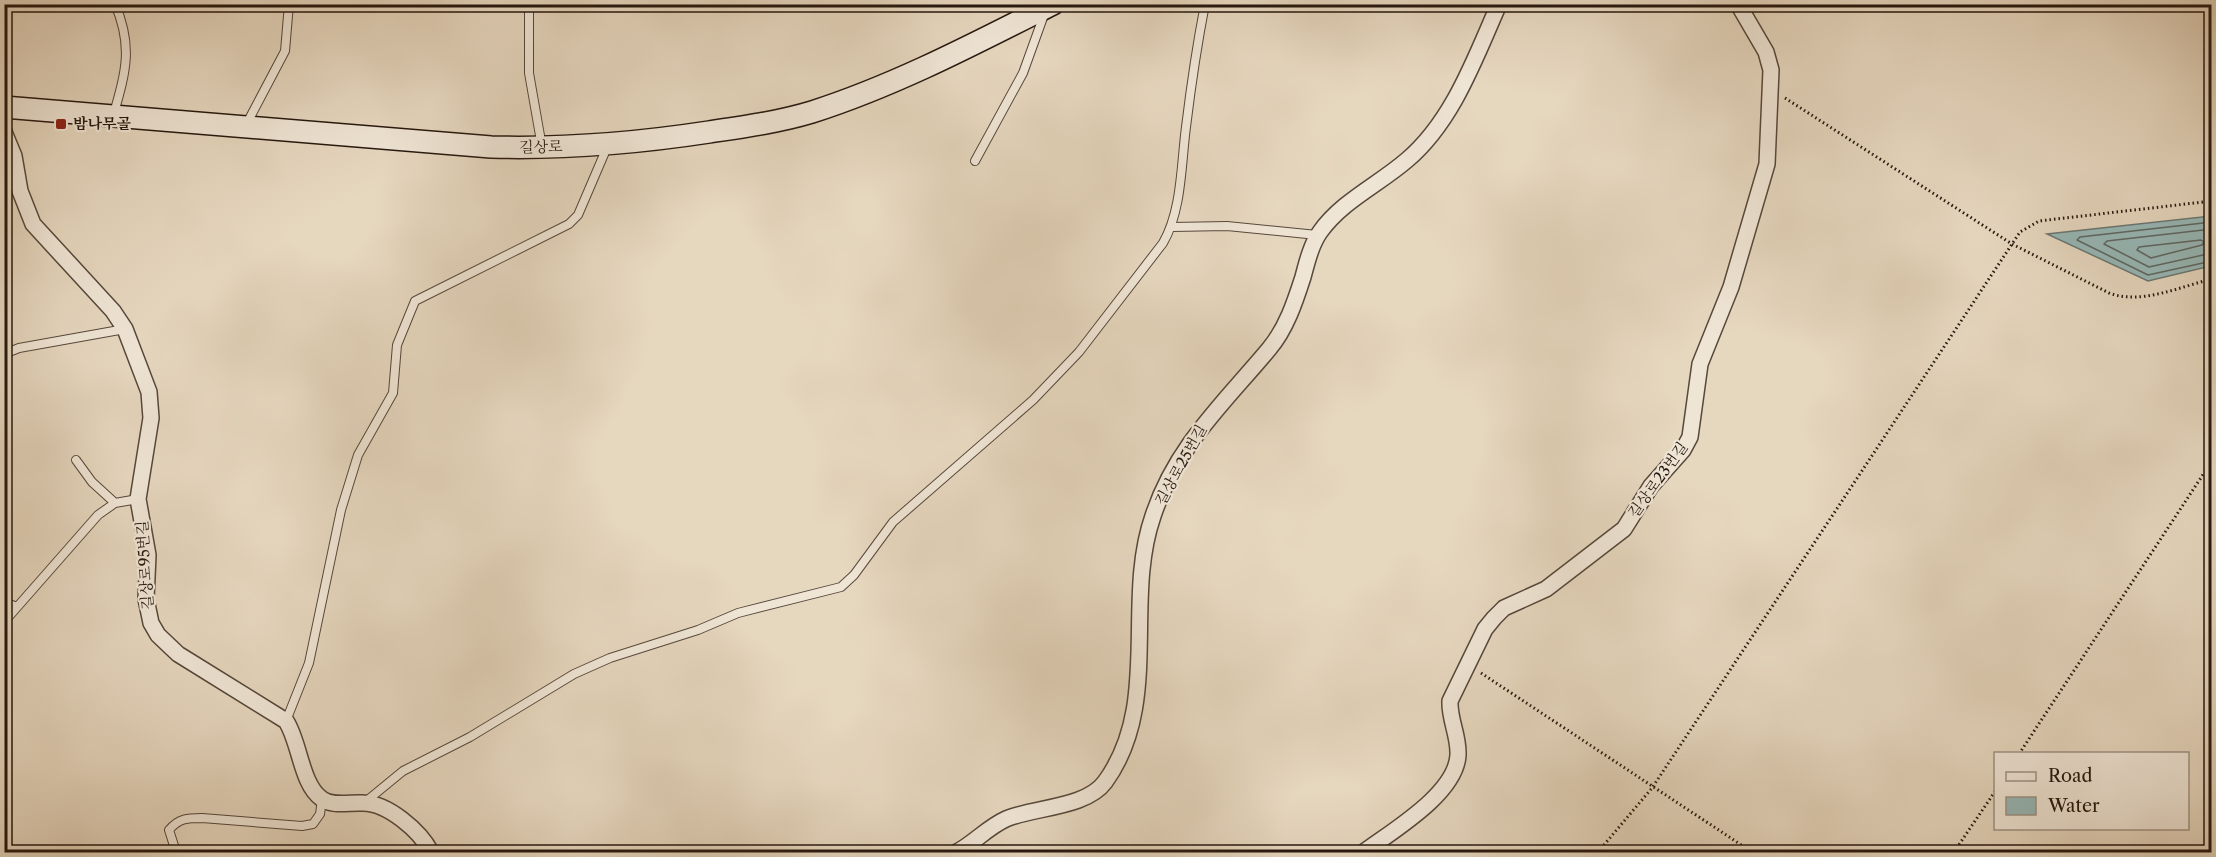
<svg xmlns="http://www.w3.org/2000/svg" width="2216" height="857" font-family="'Libre Caslon Text','Noto Serif KR',serif">
<rect width="100%" height="100%" fill="#e6d7bf"/>
<filter id="stains"><feTurbulence type="fractalNoise" baseFrequency=".00333" numOctaves="4"/><feColorMatrix values="0 0 0 0 .2 0 0 0 0 .09 0 0 0 0 .02 0 0 0 .5 -.17"/></filter>
<radialGradient id="worn" r=".72"><stop offset=".6" stop-color="#630" stop-opacity="0"/><stop offset="1" stop-color="#630" stop-opacity=".3"/></radialGradient>
<!-- water -->
<path fill="#97b8b7" stroke="#6a7874" stroke-width="1.5" d="M2211,216V266L2148,281L2047,234Z"/>
<g fill="none" stroke-linecap="round" stroke-linejoin="round">
<!-- shore -->
<path stroke="#5e6863" stroke-width="1.5" d="M2212,222L2080,237L2077,240L2148,275L2212,261
M2212,229L2107,241L2104,244L2149,267L2212,253
M2201,240L2204,242L2202,245L2151,258L2137,250L2139,247Z"/>
<defs>
<path id="lane" d="M529,4V73L542,147
M114,113C126,71 133,46 115,4
M246,125L285,51L289,4
M975,161L1023,73L1045,12
M1172,227L1227,226L1317,235
M4,358L9,352L19,348L125,329
M76,460L92,482L115,503
M4,602L17,607
M4,622L98,515L115,503L138,499
M286,721L309,663L341,510L358,455L393,393L397,345L415,301L569,224L578,215L608,145
M364,803L403,771L470,737L574,674L610,658L698,630L738,613L841,587L854,575L893,522L1033,400L1079,352L1163,243C1182,210 1181,165 1186,127C1191,86 1197,45 1205,4
M176,852L169,830C179,818 188,818 202,818L302,826L313,824L320,814L322,799"/>
<path id="street" d="M4,132L14,156L20,191L33,224L113,311L125,329L149,392L151,418L138,499L148,555L146,599L151,623L158,635L178,654L286,721C300,742 301,785 322,799C333,807 350,802 363,803C388,803 420,831 431,852
M957,852C974,843 988,827 1006,819C1034,807 1086,808 1105,782C1162,704 1123,602 1153,516C1176,446 1224,403 1269,349C1286,329 1295,302 1303,277C1307,262 1311,245 1320,232C1342,201 1378,185 1407,160C1453,121 1475,58 1499,4
M1364,852C1392,831 1456,794 1458,755C1459,736 1449,719 1450,701L1485,629L1494,618L1504,608L1546,589L1624,529L1651,486L1683,450L1690,437L1700,364L1731,287L1767,164L1771,70L1766,52L1738,4"/>
<path id="secondary" d="M4,107L491,147C564,149 637,143 709,132C743,127 779,122 812,112C896,85 974,44 1053,4"/>
</defs>
<!-- lane casing -->
<use href="#lane" stroke="#56483b" stroke-width="10"/>
<!-- street casing -->
<use href="#street" stroke="#56483b" stroke-width="18"/>
<!-- secondary casing -->
<use href="#secondary" stroke="#26180f" stroke-width="24"/>
<!-- path -->
<path stroke="#26180f" stroke-width="3" stroke-dasharray="1.5 3" stroke-linecap="butt" d="M1785,98L2012,244L2109,293C2141,305 2179,287 2212,279
M1481,673L1752,852
M2019,754L2212,461
M1598,852L1652,788L2020,232L2039,221L2212,201
M1954,852L1996,790"/>
<!-- lane -->
<use href="#lane" stroke="#efe5d5" stroke-width="8"/>
<!-- street -->
<use href="#street" stroke="#efe5d5" stroke-width="15"/>
<!-- secondary -->
<use href="#secondary" stroke="#efe5d5" stroke-width="21"/>
</g>
<!-- markers -->
<rect fill="#8f2418" stroke="#efe5d5" stroke-width="2" x="55" y="118" width="12" height="12" rx="3"/>
<g text-anchor="middle" stroke-width="4.5" stroke-linejoin="round" paint-order="stroke">
<!-- poi labels -->
<g font-size="15" font-weight="bold" fill="#26180f" stroke="#efe5d5" text-anchor="start">
<text x="73" y="129">밤나무골</text>
</g>
<!-- street labels -->
<g font-size="15" fill="#26180f" stroke="#efe5d5">
<text transform="translate(541 147) rotate(-1)" y="5">길상로</text>
<text transform="translate(1181 465) rotate(-61)" y="5">길상로25번길</text>
<text transform="translate(1658 480) rotate(-54)" y="5">길상로23번길</text>
<text transform="translate(145 565) rotate(-94)" y="5">길상로95번길</text>
</g>
</g>
<!-- margin -->
<rect width="2216" height="857" fill="none" stroke="#e6d7bf" stroke-width="24"/>
<rect x="6" y="6" width="2204" height="845" fill="none" stroke="#26180f" stroke-width="3"/>
<rect x="12" y="12" width="2192" height="833" fill="none" stroke="#26180f" stroke-width="1.5"/>
<!-- legend -->
<rect x="1994" y="752" width="195" height="78" fill="#efe5d5" stroke="#9f9386" stroke-width="1.5"/>
<rect x="2006" y="772" width="30" height="9" fill="#efe5d5" stroke="#9f9386" stroke-width="1.5"/>
<text x="2048" y="782" font-size="18" fill="#26180f">Road</text>
<rect x="2006" y="797" width="30" height="18" fill="#97b8b7" stroke="#9f9386" stroke-width="1.5"/>
<text x="2048" y="812" font-size="18" fill="#26180f">Water</text>
<rect width="100%" height="100%" filter="url(#stains)"/>
<rect width="100%" height="100%" fill="url(#worn)"/>
</svg>
